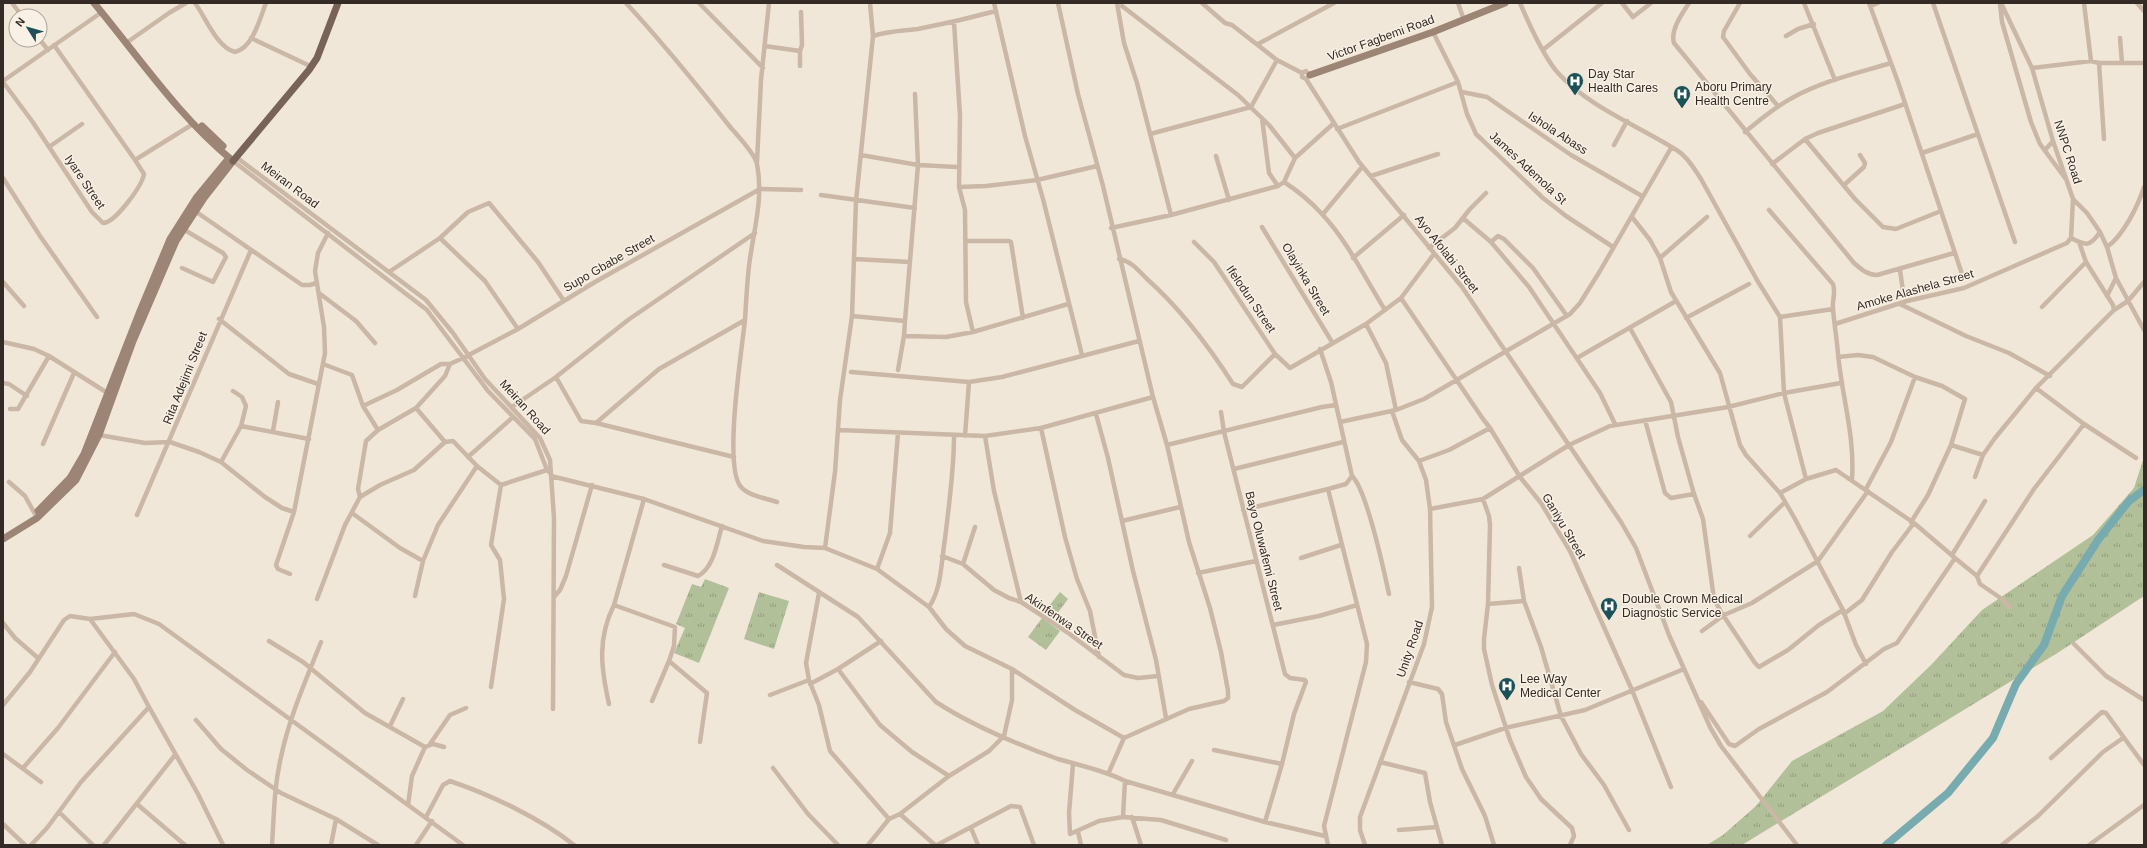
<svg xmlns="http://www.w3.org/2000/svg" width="2147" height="848" font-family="Helvetica,sans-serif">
<defs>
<pattern id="grass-tufts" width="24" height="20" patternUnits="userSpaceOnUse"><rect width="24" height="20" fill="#b2c099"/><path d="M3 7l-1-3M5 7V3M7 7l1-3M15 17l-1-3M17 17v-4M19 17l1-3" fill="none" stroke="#929c7d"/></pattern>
</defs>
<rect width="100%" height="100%" fill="#f1e7d9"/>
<!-- grass -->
<path fill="url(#grass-tufts)" d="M2144,457V596L2059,652L1742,845H1707L1723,835L1756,806L1792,761L1883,711L1932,664L1982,610L2093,535L2134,488Z
M705,579L729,588L699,663L674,653L685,628L676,624L692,584L701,587Z
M759,592L789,601L774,649L744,639Z
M1060,592L1068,599L1054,618L1045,611Z
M1042,618L1060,631L1046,650L1028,637Z"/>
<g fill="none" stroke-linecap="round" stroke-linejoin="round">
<!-- river -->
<path stroke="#77abaf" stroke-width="8" d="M1886,845L1948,793L1993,738L2016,684L2044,645L2062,596L2098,540L2129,501L2144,490"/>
<!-- street -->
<path stroke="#cab7a5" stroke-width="4.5" d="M12,3L22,16
M195,3C205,16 217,48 235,52C253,48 260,18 266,3
M626,3C663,43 697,85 731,128C738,136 755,154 757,164C764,199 753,232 749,266C747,284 746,302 745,320C742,349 723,467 741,487C749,496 765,498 777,502
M699,3L763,68
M994,3L1025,136L1043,199L1082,355
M1058,3L1078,94L1103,186L1153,397L1167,445L1189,542L1210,608L1221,652L1228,691V698L1224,701L1189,709L1124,738L1109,772
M1117,3L1124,43L1137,83L1171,215
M1202,3L1225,23L1232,25L1277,60L1302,73
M1458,3L1464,20
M1520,3C1529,24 1543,56 1558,73C1590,108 1639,126 1678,151C1688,157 1695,170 1701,179L1757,280L1780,317L1784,393L1806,479
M1622,3L1633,17L1651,3
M1689,3C1682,14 1670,30 1674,43L1854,263C1861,269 1867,275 1877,275L1954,253
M1740,3L1724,31L1723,37L1750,74L1778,106
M1804,3L1835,80
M1869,3L1898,82L1962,274
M1933,3L2015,242
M2001,3L2032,68L2053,141L2073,199L2087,213L2100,232L2107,247L2116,278L2144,330
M2084,3L2091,61
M2137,3L2144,11
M2000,4L2002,22L2031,122L2040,144L2065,178
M1871,6L1878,3
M954,22L960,116L959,187L986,186L1037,180L1097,166
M1433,32L1458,82L1467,114L1476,134L1543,198L1566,216L1613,247
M873,36C888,31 902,31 918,29C944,24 970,18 996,11
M1786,36L1798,29L1814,24
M251,38L308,65
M2120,38L2122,63
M40,40L48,50
M129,41L169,13L186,3
M1258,44L1334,3
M54,45L135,160L193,124
M765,46L800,51V66
M1544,49L1602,3
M800,51L802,45L801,12
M2099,63L2104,139
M2032,68L2091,61L2099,63H2144
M1306,79L1310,75L1306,71L1302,73V77L1306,79L1359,162L1462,287L1621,522L1636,548L1669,635L1710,727L1721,746L1797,845
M3,81L102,12
M3,82L32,121L92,212L103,223C115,223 142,186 144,174L135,160
M1462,92L1487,97L1571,155L1642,196
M1262,118L1269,173L1278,186
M1337,129L1458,82
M1745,132C1760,120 1775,107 1792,98C1822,81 1858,73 1891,63
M1150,134L1251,107L1277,60
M1805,139L1855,199L1883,227L1896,229L1941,211
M1614,145L1627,121
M49,147L82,124
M2045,150L2053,141
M1922,153L1978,134
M861,155L918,165L915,94
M1216,156L1229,200
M236,157L426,300L453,333L485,379L540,438L550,460L554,518L553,709
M1295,158L1333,124
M233,161L427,310L488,391L535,439L547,470L551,474
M757,162L761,80L769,3
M1772,164L1805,139L1818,133L1905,104
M1371,176L1438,154
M3,178L40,236L97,317
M1284,182C1298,191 1311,202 1322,214C1348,242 1365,278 1385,310
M1844,185L1864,167L1865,163L1860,155
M959,187L965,210L966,302L973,332
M821,195L915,208
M1769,210L1833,284C1836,293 1832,300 1833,308C1834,324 1837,339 1838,354C1842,397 1855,436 1852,479
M195,211L302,285H310L316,283
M1323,214L1362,167
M1632,217L1650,240L1660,258L1671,292L1720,373L1740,445L1746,455L1780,493L1795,519L1843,610L1856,645L1866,664
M1464,219L1491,242L1529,287L1600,393L1615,424
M1262,227L1332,342
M1111,228L1171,215L1278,186L1284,182L1295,158L1269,125L1238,95L1122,6
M440,238L485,281L518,329
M2071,238C2086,246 2090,247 2100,232
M966,241H1009L1011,242L1023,318
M1194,242L1214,262L1275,354L1290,368L1366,324L1401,298L1434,254
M1491,242L1498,236L1504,239L1533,268L1567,316
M2079,242L2086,262L2113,305L2114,310
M2107,247C2123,236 2138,206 2144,187
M1429,248L1455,228L1470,209L1486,193
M1353,258L1404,215
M1660,258L1707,217
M854,259L910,262
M1119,259C1131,261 1138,270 1146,278C1181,309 1208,345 1233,384L1242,387L1275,354
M182,268L213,282L226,257L223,253L183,229
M1900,270L1903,291
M389,272L440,238L468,212L489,203L538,262L564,301
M3,282L24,306
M319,293L356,321L375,343
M2107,296L2116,278
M1401,298L1483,419L1490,428L1520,477L1541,503L1570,551L1632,690L1671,787
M1900,304L1966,336L2009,353L2050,376
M2042,307L2086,262
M852,316L905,321L904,336
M1780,317L1833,309
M1686,318L1749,284
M219,319L289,374L318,384
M905,321L918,165L957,167
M1366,324L1386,363L1396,410
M1835,324L1907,301L1964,288L2067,243L2071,238L2073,199
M1630,328L1671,402L1678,437L1694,494L1703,519L1714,599L1721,612L1755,663L1759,667L1788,650L1819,625L1843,610
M3,342L34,349L49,356L109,394
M1320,349L1331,382L1352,476C1367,490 1384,571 1389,594
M1838,357L1858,355L1873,357L1915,377L1942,386L1965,399L1951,445L1928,495L1911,522
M1577,358L1676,301
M323,364L352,375L363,406L397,390L441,364H450L463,358L518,329L595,282L760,189L801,190
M898,370L904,336L946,337L973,332L1068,304
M851,372L969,382L1002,377L1139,341
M556,377L581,421L596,423L734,457
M3,383L9,384L27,396
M2036,388L2084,424L2136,458
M363,406L378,430
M512,407L556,377L628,320L755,233
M416,408L445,442L453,441L477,466L501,485
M10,409H18L49,356
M1221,412L1224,432L1285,674L1290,678L1305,680L1306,682L1294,714L1282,764L1265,822
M1096,414L1108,458L1133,571L1156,660L1166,718
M1645,420L1665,493L1671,498L1694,494
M1340,422L1396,410L1424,399L1570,314L1580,303L1600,271L1671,148
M596,423L659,369L745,320
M241,426L309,439
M1041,428L1065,537L1077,579L1090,611L1099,657
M839,430L985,436L1041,428L1153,397
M273,431L278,402
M99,435L145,443L170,442L199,452L221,462L265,497L282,508L294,512
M965,436L969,382
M985,436L994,491L1021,602
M43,444L74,373
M1167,445L1322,407L1336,405
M1951,445L1983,455
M468,457L513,417
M1419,461L1449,450L1490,428
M221,462L241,426L246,406L242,397L233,391
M1234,469L1343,442
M551,476L644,499L763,541L804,547L825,548L877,569L929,607L946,629L965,646L1012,669L1075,710L1124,738
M1975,477L1983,455L1995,438L2036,388L2114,310L2128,301L2144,282
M9,482L25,496L35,514
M501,485L547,470
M1328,489L1367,644L1366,662L1324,826L1328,845
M1866,489L1891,442L1915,377
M360,497L358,489L366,441L378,430L416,408L445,376L450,364
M644,499L614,605L675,627L674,646L669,661L707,693L700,742
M1483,499L1489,516L1490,525L1488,604L1484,639V649L1492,685L1510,740L1526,777L1541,799L1572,828L1574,836L1570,845
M1430,509L1483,499L1569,445L1610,426L1728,407L1784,393L1841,383
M1243,510L1328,489L1346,484L1352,476
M352,513L400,548L423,561
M137,515L251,250
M1122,521L1180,507
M1750,536L1785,502
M825,548L835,472L840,400L852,316L856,201L873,36L870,3
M1952,555L1985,501
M942,556L963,564L994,590L1009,598L1021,602L1067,632L1124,675L1138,678L1158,676
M1301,558L1341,545
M1955,558L1977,576L1980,584L2002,599L2009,607
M963,564L975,527
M664,565L698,576C714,568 717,542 722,526
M777,565L858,617L936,702C970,724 1019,745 1058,759C1081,766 1104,770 1125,781L1265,822L1325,836
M1519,568L1524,601L1541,647L1561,716L1581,754L1604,785L1629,830
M877,569L890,533L898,433
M1198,573L1256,561
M290,574L278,569L276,565L294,512L325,353L324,327L315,271L318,253L328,233
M1977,576L2034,489L2084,424
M819,593L806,663L809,680L819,705L830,751L889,819
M415,596L423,561L438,525L477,466
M554,597L560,590L566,576L592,485
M317,599L345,525L360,497L380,485L414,470L445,442
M1488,604L1524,601
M929,607C942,588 941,562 945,539C949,504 954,471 954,436
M1844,614L1862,600L1892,552L1914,523
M90,619L134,614L159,624L463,845
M3,623L15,638L38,658
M1273,625L1319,616L1357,605
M1702,631L1724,615L1752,603L1818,561L1868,491
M269,641L303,662L365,713L425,747L433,744L444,747
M2074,644L2106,676L2144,700
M838,669L880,725L912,752L949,776
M1409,682L1438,689L1442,694L1446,722L1462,769L1485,816L1494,845
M810,684L838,669L881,641
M491,687L504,599L500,560L491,545L501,485
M770,695L809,680
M652,701L669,661
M1701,702L1729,744L1735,746L1759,729L1827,692L1884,649L1897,643L1955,558L1914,523L1836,470L1806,479L1780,493
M609,704C601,668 597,639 614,605
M3,705L30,672L64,620L70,616L90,619L134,679L149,707L198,794L223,845
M196,720L221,749L247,770L281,793L336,819L378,845
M390,726L403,699
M430,744L450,715L466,708
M1455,745L1505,728L1585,710L1684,669
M1214,750L1282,764
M3,754L41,782
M2051,758L2102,712L2106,713L2144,765
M1380,762L1425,773L1430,802L1442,845
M1073,764L1069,813L1070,834L1099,821L1123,817L1161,820L1226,840
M23,768L58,728L115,652
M773,768L808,814L838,845
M1173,794L1192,761
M137,804L185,845
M408,805L412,776L425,747
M59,812L93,845
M900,814L935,845
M426,817L443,785L450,781C491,795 540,818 574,845
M1123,817L1125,781
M1132,817L1141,845
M3,824L25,845
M971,828L978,845
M1399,830L1437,827
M1078,832L1081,845
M31,845L47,828L81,782L149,707
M104,845L175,755
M272,845C274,816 274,786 281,757C289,718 306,680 321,642
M331,845L336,819
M416,845L432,821
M868,845L889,819L900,814L949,776L989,751L1004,736L1012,700V669
M937,845L1011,806L1020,807L1034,845
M1365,845L1360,830V817L1424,644L1432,607L1430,509L1426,480L1419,461L1402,440L1392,411
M2002,845L2038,816L2103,752L2123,738
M2089,845L2144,805"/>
<!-- secondary -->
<path stroke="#9d8576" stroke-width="7" d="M1310,75L1433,32L1505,3
M202,126L223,146
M38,511L70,478L84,454L140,311L170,239L196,198L229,158
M3,539L37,518L76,480L99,435L133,341L176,241L204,198L233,161C178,116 139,57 94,3"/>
<!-- primary -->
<path stroke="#776357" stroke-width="7" d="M233,161L309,70L317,58L338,3"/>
</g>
<!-- icons -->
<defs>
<symbol id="hospital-pin" viewBox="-11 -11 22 30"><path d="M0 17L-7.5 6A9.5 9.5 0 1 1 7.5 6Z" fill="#1b5157" stroke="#f9f1e5"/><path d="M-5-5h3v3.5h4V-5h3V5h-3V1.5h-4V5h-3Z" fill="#fff"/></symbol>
</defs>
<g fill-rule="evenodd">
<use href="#hospital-pin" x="1565" y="71" width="20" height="27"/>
<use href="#hospital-pin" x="1672" y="84" width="20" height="27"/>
<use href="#hospital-pin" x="1599" y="596" width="20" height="27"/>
<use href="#hospital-pin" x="1497" y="676" width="20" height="27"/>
</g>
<g text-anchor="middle" stroke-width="3" stroke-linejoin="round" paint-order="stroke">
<!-- street labels -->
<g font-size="12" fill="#352b26" stroke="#f9f1e5">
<text transform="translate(1381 38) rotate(-20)" y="4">Victor Fagbemi Road</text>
<text transform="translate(1558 133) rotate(33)" y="4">Ishola Abass</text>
<text transform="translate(2068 152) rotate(72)" y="4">NNPC Road</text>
<text transform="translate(1528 168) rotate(43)" y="4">James Ademola St</text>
<text transform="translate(85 182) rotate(56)" y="4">Iyare Street</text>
<text transform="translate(290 185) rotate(37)" y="4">Meiran Road</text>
<text transform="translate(1447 254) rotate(52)" y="4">Ayo Afolabi Street</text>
<text transform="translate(609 263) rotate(-30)" y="4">Supo Gbabe Street</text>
<text transform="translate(1306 279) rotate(59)" y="4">Olayinka Street</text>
<text transform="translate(1915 290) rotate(-16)" y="4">Amoke Alashela Street</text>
<text transform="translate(1251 299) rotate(56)" y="4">Ifelodun Street</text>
<text transform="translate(185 378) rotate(-68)" y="4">Rita Adejimi Street</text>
<text transform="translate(525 407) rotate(48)" y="4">Meiran Road</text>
<text transform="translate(1564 526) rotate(59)" y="4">Ganiyu Street</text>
<text transform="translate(1264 551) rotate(76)" y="4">Bayo Oluwafemi Street</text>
<text transform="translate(1064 621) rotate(34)" y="4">Akinfenwa Street</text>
<text transform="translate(1410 649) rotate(-71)" y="4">Unity Road</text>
</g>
<!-- poi labels -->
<g font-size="12" fill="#352b26" stroke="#f9f1e5" text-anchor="start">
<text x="1588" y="78">Day Star<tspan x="1588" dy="14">Health Cares</tspan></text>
<text x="1695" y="91">Aboru Primary<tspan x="1695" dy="14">Health Centre</tspan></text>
<text x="1622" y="603">Double Crown Medical<tspan x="1622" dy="14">Diagnostic Service</tspan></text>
<text x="1520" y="683">Lee Way<tspan x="1520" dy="14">Medical Center</tspan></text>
</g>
</g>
<!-- border -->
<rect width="2147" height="848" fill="none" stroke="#352b26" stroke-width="8"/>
<!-- north arrow -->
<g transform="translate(28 28) rotate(307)"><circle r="19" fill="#f9f1e5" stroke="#aba299"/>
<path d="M0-3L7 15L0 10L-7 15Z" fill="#1b5157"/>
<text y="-6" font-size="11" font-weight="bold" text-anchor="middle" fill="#352b26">N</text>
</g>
</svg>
